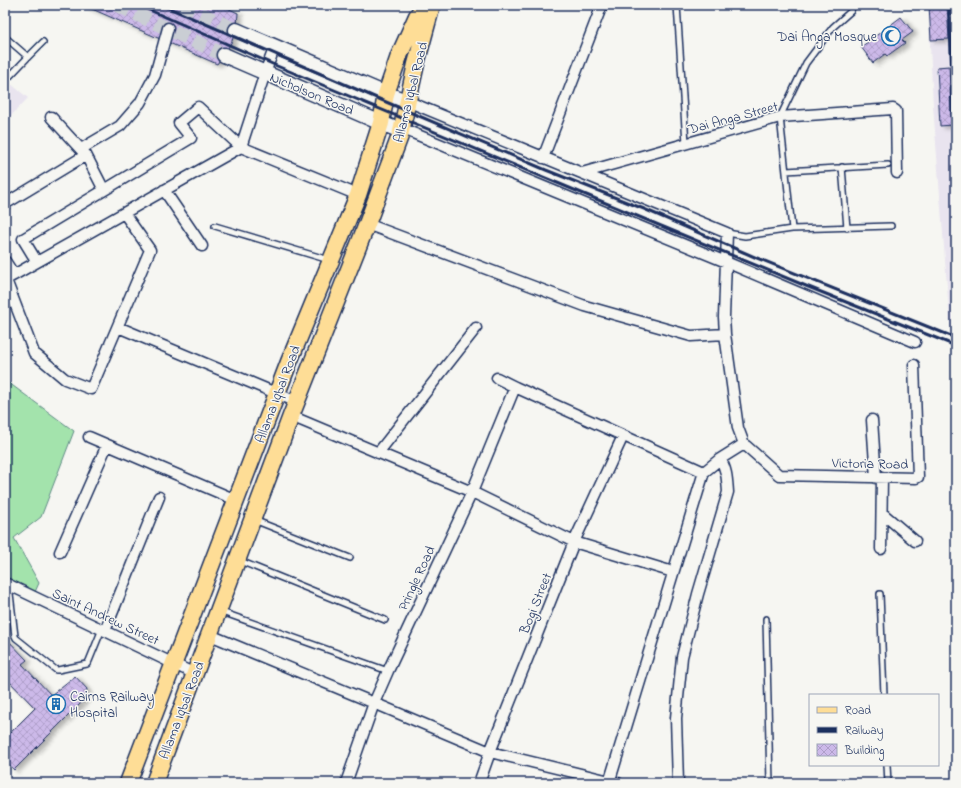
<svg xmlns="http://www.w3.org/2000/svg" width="961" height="788" font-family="'Indie Flower',sans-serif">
<defs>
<pattern id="building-cross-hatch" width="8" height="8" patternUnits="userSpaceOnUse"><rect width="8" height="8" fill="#ccb9e9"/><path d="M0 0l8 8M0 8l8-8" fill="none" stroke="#af9fca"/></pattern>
<filter id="shadow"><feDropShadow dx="4.5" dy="2.5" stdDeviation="2" flood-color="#0004"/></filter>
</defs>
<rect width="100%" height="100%" fill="#f6f6f2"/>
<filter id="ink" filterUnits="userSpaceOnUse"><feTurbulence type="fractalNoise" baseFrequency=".025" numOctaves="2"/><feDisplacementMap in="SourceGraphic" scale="8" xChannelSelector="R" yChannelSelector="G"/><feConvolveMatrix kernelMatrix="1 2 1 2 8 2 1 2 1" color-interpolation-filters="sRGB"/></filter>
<g filter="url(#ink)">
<!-- built -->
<path fill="#e9e4ef" d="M928,5H956V402L933,105Z
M5,79L28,98L5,122Z"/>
<!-- grass -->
<path fill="#a3e3ac" stroke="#5f8985" d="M5,380L74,431L41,517L14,538L39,583L35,592L5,577Z"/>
<!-- building -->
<path fill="url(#building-cross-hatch)" stroke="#1b2f5e" filter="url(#shadow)" d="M83,5H221L238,13L237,26L232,41L224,55L217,64Z
M929,5H947L949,39L931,40Z
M901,17L913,32L902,40L905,43L887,56L885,54L873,63L861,47Z
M949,66L952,125L940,126L937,67Z
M5,637L27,660L22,664L51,695L75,676L87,689L84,700L14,770L5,760V738L35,708L6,678L5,679Z"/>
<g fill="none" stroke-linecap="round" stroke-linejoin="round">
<!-- secondary-tunnel -->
<path stroke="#caced4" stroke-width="14" stroke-dasharray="14 7" stroke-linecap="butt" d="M117,5L224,55
M181,5L236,30"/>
<defs>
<path id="service" d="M677,5L686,143
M5,37L28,57L8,78
M28,57L43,42
M842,167L847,228
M786,171L888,165
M215,226L329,260
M792,229L891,226
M727,233L745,236L792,229L780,117L806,63L833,27L851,11L852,5
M254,520L350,558
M240,561L385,620
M9,585L15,636L16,638L56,670H58L87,664L89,661L102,629
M880,594L884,695
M219,611L388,671
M766,619L770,783
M887,765L888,783"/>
<path id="minor" d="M407,101L727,233L724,317L725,334L738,428L744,444L720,459L704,472L515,387L497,378
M51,117L86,155L104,190
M401,131H408L726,262L915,342
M81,149L120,126L140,103L155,75L168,28
M543,158L602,5
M582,173L780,117L893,109L896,111L897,173
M164,190L202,246
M5,204L86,155
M367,224L585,306L691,336L725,334
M5,261L14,275
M37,262L23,239L191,138L179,123L198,107L241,147L358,195
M5,280L241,147L265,73L275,46
M6,280L34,353L65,379L91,389L150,250L124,213
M118,327L297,402
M291,416L472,492L574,542L673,572
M872,420L876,478
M89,437L236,500
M744,444L779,475L916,478L918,477L914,365
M378,453L476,328
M882,513L915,541
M881,549L882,477
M60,552L107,445
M5,583L195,674
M105,631L159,497
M210,635L374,703L490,752L618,783
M346,783L374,703L388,671L472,492L515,387
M479,783L490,752L574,542L623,436
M609,783L704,472
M678,783L676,718L682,657L698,594L728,492C727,480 727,469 720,459"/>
<path id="secondary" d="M236,30L386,94L407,101
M224,55L381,123L401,131"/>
<path id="primary" d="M128,783L289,362L358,195L381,123L386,94L399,56L417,16L425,5
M154,783L291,416L367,224L400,136L416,64L432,5"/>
</defs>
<!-- service casing -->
<use href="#service" stroke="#1b2f5e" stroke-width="8"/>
<!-- minor casing -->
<use href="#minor" stroke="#1b2f5e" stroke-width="13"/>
<!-- secondary casing -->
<use href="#secondary" stroke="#1b2f5e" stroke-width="17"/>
<!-- primary casing -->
<use href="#primary" stroke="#1b2f5e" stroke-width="19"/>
<!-- service -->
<use href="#service" stroke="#f6f6f2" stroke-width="5"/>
<!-- minor -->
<use href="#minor" stroke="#f6f6f2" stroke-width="10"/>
<!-- secondary -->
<use href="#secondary" stroke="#f6f6f2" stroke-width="14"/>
<!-- primary -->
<use href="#primary" stroke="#fedd96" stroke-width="16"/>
<!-- rail -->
<path stroke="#1b2f5e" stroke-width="3" d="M138,5L277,66L543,177L806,286L956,346
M162,5L372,96L546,170L644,209L757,258L956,338
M949,5L956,169"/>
</g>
</g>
<!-- icons -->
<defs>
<symbol id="mosque-ring" viewBox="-11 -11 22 22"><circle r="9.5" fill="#f6f6f2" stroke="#1f6fb2" stroke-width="1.5"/><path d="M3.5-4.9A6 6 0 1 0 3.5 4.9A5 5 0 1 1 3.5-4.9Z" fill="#1f6fb2"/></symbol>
<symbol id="building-ring" viewBox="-11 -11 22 22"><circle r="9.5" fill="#f6f6f2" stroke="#1f6fb2" stroke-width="1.5"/><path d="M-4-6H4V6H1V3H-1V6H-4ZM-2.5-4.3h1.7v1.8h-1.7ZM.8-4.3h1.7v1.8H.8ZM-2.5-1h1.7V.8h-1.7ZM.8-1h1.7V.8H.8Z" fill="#1f6fb2"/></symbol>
</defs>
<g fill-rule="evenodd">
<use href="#mosque-ring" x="880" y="25" width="22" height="22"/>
<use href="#building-ring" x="45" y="693" width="22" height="22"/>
</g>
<g text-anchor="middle" stroke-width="3" stroke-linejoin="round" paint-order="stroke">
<!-- poi labels -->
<g font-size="14" fill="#1b2f5e" stroke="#f6f6f2" text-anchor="end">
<text x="877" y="41">Dai Anga Mosque</text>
<text x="70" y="701" text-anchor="start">Cairns Railway<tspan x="70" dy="16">Hospital</tspan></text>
</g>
<!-- street labels -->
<g font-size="14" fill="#1b2f5e" stroke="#f6f6f2">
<text transform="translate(410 92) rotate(-76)" y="5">Allama Iqbal Road</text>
<text transform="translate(312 93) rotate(23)" y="5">Nicholson Road</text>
<text transform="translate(733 117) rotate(-15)" y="5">Dai Anga Street</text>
<text transform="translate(277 394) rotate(-69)" y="5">Allama Iqbal Road</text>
<text transform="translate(870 463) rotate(1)" y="5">Victoria Road</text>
<text transform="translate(416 578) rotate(-65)" y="5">Pringle Road</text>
<text transform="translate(535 603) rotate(-68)" y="5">Bogi Street</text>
<text transform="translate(106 616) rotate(25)" y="5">Saint Andrew Street</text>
<text transform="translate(181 710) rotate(-69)" y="5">Allama Iqbal Road</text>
</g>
</g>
<!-- margin -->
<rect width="961" height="788" fill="none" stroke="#f6f6f2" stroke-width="20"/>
<rect x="10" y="10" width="941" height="768" fill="none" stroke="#1b2f5e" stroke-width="1.5" filter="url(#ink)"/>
<!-- legend -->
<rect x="809" y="694" width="130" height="72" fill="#f6f6f2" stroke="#9ea6b7"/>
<rect x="817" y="707" width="20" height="6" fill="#fedd96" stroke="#9ea6b7"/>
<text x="845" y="714" font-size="12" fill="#1b2f5e">Road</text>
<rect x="817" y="727" width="20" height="6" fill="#1b2f5e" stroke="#9ea6b7"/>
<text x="845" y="734" font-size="12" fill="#1b2f5e">Railway</text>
<rect x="817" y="744" width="20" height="12" fill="url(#building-cross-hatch)" stroke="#9ea6b7"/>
<text x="845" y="754" font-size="12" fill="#1b2f5e">Building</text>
</svg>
